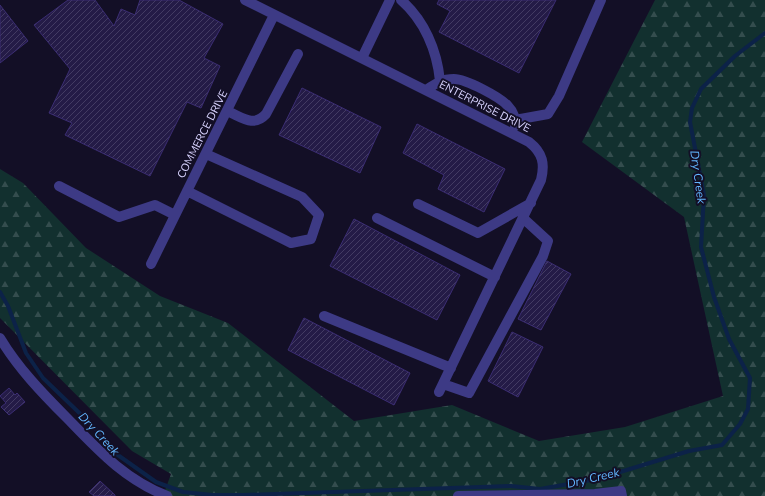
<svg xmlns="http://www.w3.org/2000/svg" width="765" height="496" font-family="'Nunito Sans',sans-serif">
<defs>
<pattern id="forest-firs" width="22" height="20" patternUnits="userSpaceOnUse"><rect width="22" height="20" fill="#12302f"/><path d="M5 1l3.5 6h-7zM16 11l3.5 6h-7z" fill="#344d4e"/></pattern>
<pattern id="building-hatch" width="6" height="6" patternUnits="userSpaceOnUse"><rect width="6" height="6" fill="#241b47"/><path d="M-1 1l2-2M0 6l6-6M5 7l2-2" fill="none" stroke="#433b63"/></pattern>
</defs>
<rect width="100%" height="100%" fill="#130f26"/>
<!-- forest -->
<path fill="url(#forest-firs)" d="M655,0H765V496H163L171,474L132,451L0,318V169L23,183L86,248L160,296L228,323L354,421L452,405L539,441L625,427L723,396L684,217L582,142Z"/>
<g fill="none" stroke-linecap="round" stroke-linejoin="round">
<!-- stream -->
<path stroke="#0c2248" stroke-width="4" d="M0,292L8,306L26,353L43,378L95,428L115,453L156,482L183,492L212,495H243L511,486L540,489L597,479L689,451L722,445L740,424L748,409L750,378L729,339L714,297L701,247L704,195L690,122L692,108L701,89L735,56L765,33"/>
</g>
<!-- building -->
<path fill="url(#building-hatch)" stroke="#3b2d73" d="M68,0H95L114,26L121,9L135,15L140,0H179L223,24L204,58L220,66L201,108L187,102L150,176L65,135L72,123L49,113L70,69L34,25Z
M439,0H556L519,73L439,32L450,11L437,4Z
M0,5L28,41L0,63Z
M302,88L381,127L360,173L279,135Z
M417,124L505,169L484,212L438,189L444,175L403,153Z
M354,219L460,275L437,320L330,266Z
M547,261L571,274L541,330L518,319Z
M304,318L410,373L394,405L288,350Z
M512,332L543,347L518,397L488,381Z
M9,388L15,395L17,393L25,402L9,415L1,407L6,403L0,396Z
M100,481L115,495V496H94L89,492Z"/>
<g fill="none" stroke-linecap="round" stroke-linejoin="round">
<!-- minor -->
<path stroke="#3d3a85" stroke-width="10" d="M245,0L529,142C543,153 545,164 541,180L439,392
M401,0C424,20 437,50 440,81
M362,58L390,0
M426,90C435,84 442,79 454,79C466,79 500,97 508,106C513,111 516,119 515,126
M227,111C242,117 253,128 266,114L298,54
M515,120L548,114L559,96L601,0
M59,186L119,217L155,205L175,215
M187,191L291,243L311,239L319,215L302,197L206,154
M418,204L478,233L531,203
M377,218L495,277
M151,264L274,15
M324,316L451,368
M0,338C18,368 42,393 67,418C98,450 124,479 167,496
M443,384L469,393L543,256L548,241L524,219
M458,496L595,494L621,491L622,496"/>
</g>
<g text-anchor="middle" stroke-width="4" stroke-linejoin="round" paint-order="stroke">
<!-- street labels -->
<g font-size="11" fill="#d9d4ff" stroke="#130f26">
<text transform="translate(485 106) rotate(27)" y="4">ENTERPRISE DRIVE</text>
<text transform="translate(202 134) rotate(-63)" y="4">COMMERCE DRIVE</text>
</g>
<!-- water labels -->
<g font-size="12" font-style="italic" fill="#62b6ff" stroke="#130f26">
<text transform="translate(698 177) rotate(82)" y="4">Dry Creek</text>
<text transform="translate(99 434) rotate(47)" y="4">Dry Creek</text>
<text transform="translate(593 478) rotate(-13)" y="4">Dry Creek</text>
</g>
</g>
</svg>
